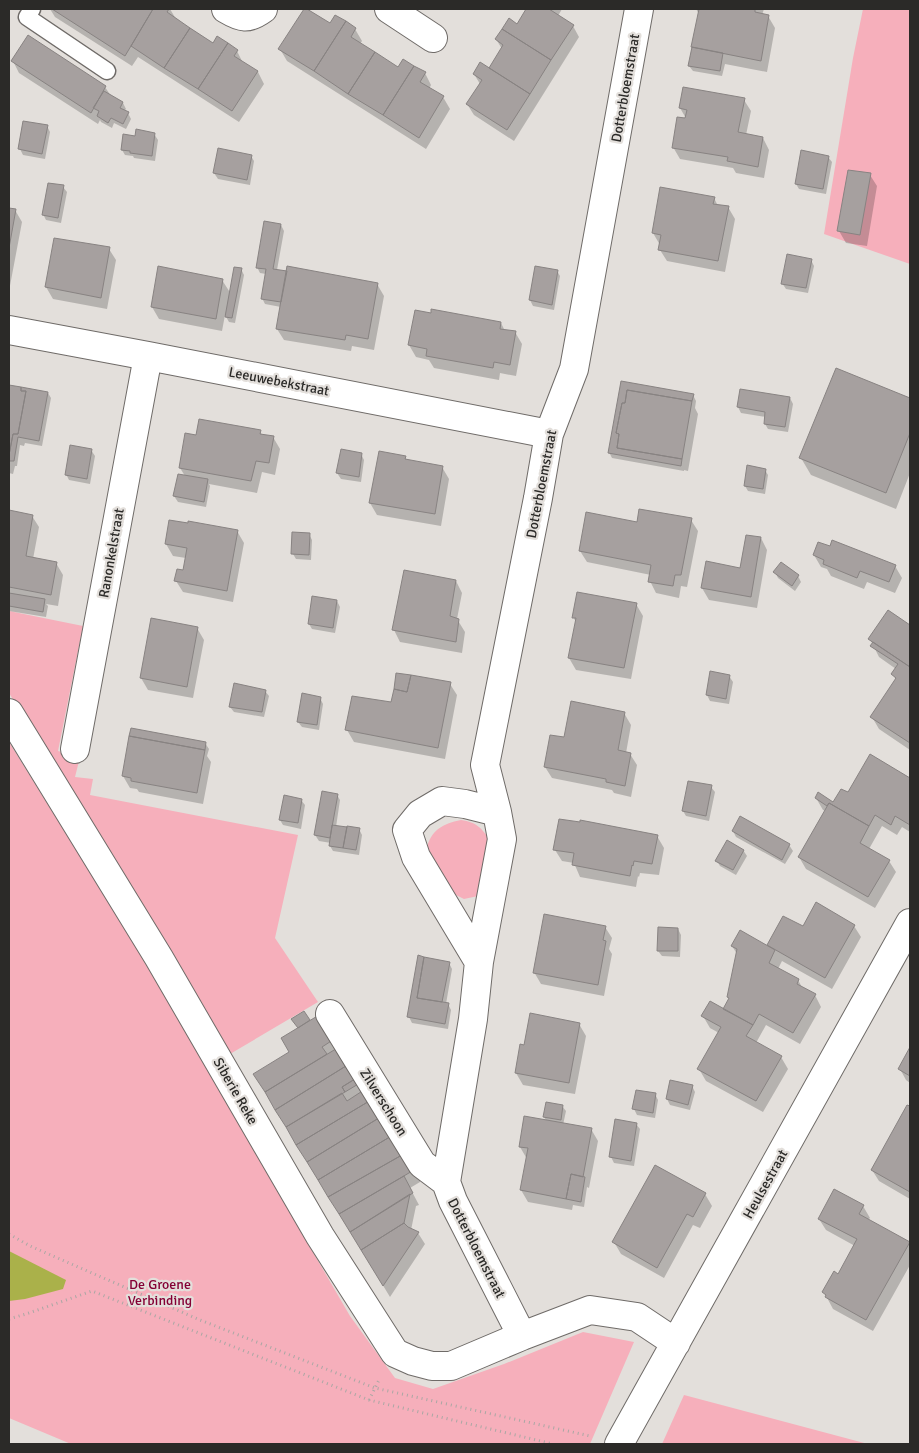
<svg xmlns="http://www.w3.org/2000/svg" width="919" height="1453" font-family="Signika,sans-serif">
<rect width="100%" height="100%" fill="#e3dfdb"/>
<!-- green -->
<path fill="#f6afbb" d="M863,9H910V264L824,234L853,58Z
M9,611L83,626L58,751L80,757L75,777L93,779L90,795L298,835L275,938L318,1002L230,1054L9,693Z
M9,742L129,935L350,1316L395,1378L433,1389L504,1364L583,1332L634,1342L590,1444H71L9,1418Z
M461,820C477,822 482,829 491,841L478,896L464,899L452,893L426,850C431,830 442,824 461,820Z
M684,1395L868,1444H662Z"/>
<!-- water -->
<path fill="#aab14a" d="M9,1251L66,1280L63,1289L25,1299L9,1301Z"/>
<!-- shadow -->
<path fill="#0003" d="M50,9H170L176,19L214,44L237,51L243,63L258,72L264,84L239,122L138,57L132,66L55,17Z
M528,9H562L558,16L573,26L579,37L514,141L474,115L467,104L480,84L474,74L489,69L502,49L496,39L517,25Z
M696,9H764L762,15L768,16L775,28L767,72L725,64L722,76L693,71L689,66L699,14Z
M330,25L355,29L362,41L360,44L399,69L425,73L431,85L429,89L443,97L450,109L426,149L287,61L280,49Z
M13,61L105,87L111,96L123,103L126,109L124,111L128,113L131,119L126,129L114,123L112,128L101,122L100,120L98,124L19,73Z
M744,100L751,111L746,135L763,138L769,150L764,178L736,173L733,168L680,159L673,147L687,120L680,108Z
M47,126L50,132L45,159L23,155L20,149Z
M154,134L158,140L155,161L134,158L133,156L125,155L122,150L136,137Z
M251,156L254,161L250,185L218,179L214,173Z
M828,157L832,162L826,194L799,189L796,184Z
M870,175L877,186L867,246L846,243L839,231Z
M63,187L67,192L61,223L46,220L43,214Z
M714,198L718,206L728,207L735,219L725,272L667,261L660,250V245L653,233Z
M9,209L15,210L22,222L9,291Z
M281,225L284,231L277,270L377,284L384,296L374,350L352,346L351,351L284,340L277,329L281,307L265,304L262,298L266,274L260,273L257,267Z
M109,249L116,260L107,309L53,299L46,287Z
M811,260L814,266L808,293L786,289L782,283Z
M536,267L557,271L560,276L554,310L533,306L530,300Z
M241,269L244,275L235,323L229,322L225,315L222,331L159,319L152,307L222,280L231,294Z
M501,323L505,331L515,332L522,344L516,376L500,373L499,380L434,368L429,360L416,357L409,345Z
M837,369L910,399V473L896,509L811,475L801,458Z
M9,386L48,393L51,398L42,446L25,443L24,446L20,445L17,466H15L13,474L9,473V474Z
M693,395L696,401L695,408L698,414L688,471L684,470V471L612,458L609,452Z
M790,398L793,404L788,432L768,429L765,424L766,417L741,413L738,407Z
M260,431L262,435L273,437L280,449L275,475L262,472L257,493L209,484L210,486L206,507L178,502L174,496L185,476L180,468L197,437Z
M91,450L95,456L90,484L69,480L66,474Z
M342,451L361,454L364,460L361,482L341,479L337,473Z
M405,457L407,461L442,467L449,479L441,526L377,515L370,503Z
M765,470L768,475L765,494L748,491L745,486Z
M9,511L32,516L39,527L33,559L56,563L63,575L58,606L46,604L48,606L46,617L9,611Z
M691,520L698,531L687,587L681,586L679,598L656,593L650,581L651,575L587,562L580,551L638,524Z
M237,531L244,543L233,602L183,592L176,581L184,572L186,558L173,556L166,544Z
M309,534L312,540L311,560L296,559L293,554Z
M761,538L767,550L757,608L709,600L702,588L707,563L741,569Z
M814,555L895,566L902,578L895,593L867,582L864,589L831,576L827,569L821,567Z
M775,572L798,576L801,582L795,591L778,578Z
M456,581L462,593L457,619L465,632L462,653L400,642L394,630Z
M337,601L340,607L335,633L312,629L309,624Z
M636,604L643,616L631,679L576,670L569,658L576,622L573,617Z
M888,612L910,627V750L879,729L872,717L896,680L893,674L896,669L879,657L870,639Z
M197,628L204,640L193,698L148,690L141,678Z
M729,676L733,682L729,704L710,701L707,695Z
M450,684L457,695L445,759L354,742L347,730L392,704Z
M265,691L269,696L264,717L234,712L230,707Z
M320,698L323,704L319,730L302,727L298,722Z
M624,713L631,725L626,753L630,754L637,765L631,797L614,793L612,790L552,778L545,767L565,739Z
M205,743L209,749L207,756L211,762L203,804L139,792L137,789L130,788L123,776Z
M871,756L910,780V832L902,827L897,835L882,826L869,849L889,861L896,872L875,908L806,869L799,857L826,811L823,810L816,798L834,804L848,794Z
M711,787L715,792L709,821L686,816L683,811Z
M337,795L340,800L336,827L359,829L362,835L359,855L333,851L330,846L331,843L319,841L315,835Z
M301,800L305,805L301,829L283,825L280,820Z
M741,817L789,845L793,851L785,864L736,837L733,831Z
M657,836L664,848L659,875L640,873L639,877L638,876L636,887L580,877L574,863L562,861L555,850Z
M743,850L747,856L736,875L720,866L717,861Z
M784,918L803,927L854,926L861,937L832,989L782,961L778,969L798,980L803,989L815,995L821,1007L800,1044L766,1025L756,1043L781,1057L788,1069L763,1112L706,1081L699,1069L719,1033L710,1028L703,1016L724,1011L730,999L737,954L732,946H768Z
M605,927L612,938L609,949L612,954L604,996L541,984L534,972Z
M678,929L681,935L680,957L662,956L658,951Z
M449,963L452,969L446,1004H448L451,1010L448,1029L412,1023L409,1017Z
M304,1012L309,1022L323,1014L419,1170L420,1182L410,1188L419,1205L416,1206L411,1230L418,1233L425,1244L390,1297L262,1086L291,1052Z
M579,1024L586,1036L575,1094L523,1085L516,1073L525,1046Z
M910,1050V1083L906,1080L900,1069Z
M692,1086L695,1092L690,1110L670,1105L667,1099Z
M655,1094L658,1100L655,1118L637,1115L634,1109Z
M562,1106L566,1111L563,1125L591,1129L598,1141L589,1188L587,1187L584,1207L573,1205L572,1210L528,1202L521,1190L527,1159L520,1147L547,1122L544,1117Z
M908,1107L910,1108V1199L879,1181L872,1170Z
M636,1124L640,1129L634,1166L614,1163L611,1157Z
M656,1167L705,1194L712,1206L700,1228L693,1225L664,1278L621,1254L614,1242Z
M863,1206L870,1218L868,1220L910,1244V1265L873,1331L833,1309L824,1292L839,1275L855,1246L826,1230L819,1219Z"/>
<!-- building -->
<path fill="#a6a09f" stroke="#888382" d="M52,9H153L125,56Z
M153,9H169L167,12L190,28L164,68L131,46Z
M304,9H307L330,23L335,15L346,21L314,71L278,49Z
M526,9H549L574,25L551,60L502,29L509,18L517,24Z
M699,9H755V12L769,15L761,61L691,47Z
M346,21L356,28L351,37L375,52L348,94L314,71Z
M190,28L213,43L217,36L228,43L198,89L164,68Z
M502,29L551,60L530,94L489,68L503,45L495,39Z
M28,35L106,86L91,113L11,61Z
M228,43L238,50L234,56L258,71L232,111L198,89Z
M692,47L723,53L720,71L688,66Z
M375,52L398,67L403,59L414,66L383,115L348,94Z
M480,62L530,94L507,130L466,104L482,80L473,74Z
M414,66L426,72L420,82L444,96L419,138L383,115Z
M683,87L745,98L738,132L763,137L758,167L727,161L728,157L672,148L677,117L685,118L687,110L679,108Z
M104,91L123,102L120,108L129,112L123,124L111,118L108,123L97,116L99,111L93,108Z
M23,121L48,125L42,154L18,149Z
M136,129L155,133L152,156L130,153V151L121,150L123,134L135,136Z
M218,148L252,155L247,180L213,173Z
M801,150L829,156L823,189L795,184Z
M848,170L871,173L860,235L837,231Z
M48,183L64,185L58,218L42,215Z
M660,187L715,197L713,204L729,206L718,261L658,250L661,235L652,233Z
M9,208L16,209L9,248Z
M264,221L281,224L273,269L287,271L281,302L261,299L266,269L256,268Z
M54,238L110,247L101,298L45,287Z
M787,254L812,259L806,288L781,284Z
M158,266L223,279L216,319L151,307Z
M287,266L378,283L368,339L346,335L345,340L276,329Z
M535,266L558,270L552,305L529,300Z
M234,267L242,268L232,318L225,317Z
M431,309L501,322L500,329L516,331L510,365L494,362L493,368L426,356L427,349L408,345L415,310L431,313Z
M836,368L910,398V433L886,493L799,458Z
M621,381L694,394L692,401L627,390L625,403H622L616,433L619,434L617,448L682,459L681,466L608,453Z
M9,385L21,387V391H26L18,434H13L9,455Z
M21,387L48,392L39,441L18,437L14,461H9V455L13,434H18L26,391H21Z
M740,389L790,397L785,427L764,424L765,412L737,407Z
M627,390L692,401L682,459L617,448L619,434L616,433L622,403H625Z
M199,419L261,430L260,434L274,436L269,463L256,461L251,481L179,468L185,433L196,435Z
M70,445L92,449L87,479L65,475Z
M341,449L362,453L359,477L336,473Z
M379,451L406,456L405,459L443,466L435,514L369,503Z
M747,465L766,469L763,489L744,486Z
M178,474L208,479L204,502L173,496Z
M639,509L692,518L681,575H675L673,586L648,582L651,565L579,551L586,512L637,522Z
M9,510L33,515L26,556L57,562L51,595L9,587Z
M169,520L188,523V521L238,530L227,591L174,581L177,569L183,570L187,548L165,544Z
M292,532L310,533L309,555L291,554Z
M746,535L761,537L751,597L701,588L706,561L740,568Z
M832,540L896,565L889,582L860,571L857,578L823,564L824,560L813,555L818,542L830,546Z
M781,562L799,575L792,586L773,572Z
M404,570L456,580L450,616L459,619L456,642L392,630Z
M577,592L637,603L624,668L568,658L576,618H572Z
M9,593L45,599L43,612L9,606Z
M312,596L337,600L333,628L308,624Z
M888,610L910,625V667L868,639Z
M151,618L198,627L187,687L140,678Z
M873,642L910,667V743L870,717L896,678L891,674L898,664L870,646Z
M710,671L730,675L726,699L706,695Z
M396,673L411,675L407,692L394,689Z
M411,675L451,682L438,748L345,730L352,696L391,702L394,689L407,692Z
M234,683L266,690L262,712L229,707Z
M302,693L321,697L317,725L297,722Z
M571,701L625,712L618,750L631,753L625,786L606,782V779L544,767L550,735L564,737Z
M131,728L206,742L205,750L129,736Z
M129,736L205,750L197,793L131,781V778L122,776Z
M870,754L910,778V825L895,816L891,825L875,815L869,826L829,803L827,806L815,798L818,792L833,802L841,789L848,792Z
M688,781L712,785L706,816L682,811Z
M322,791L338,794L330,838L314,835Z
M284,795L302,799L298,823L279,820Z
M829,803L869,826L860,843L890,860L868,897L798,857Z
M740,816L790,844L782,860L732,831Z
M559,819L580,822V820L658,835L652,864L634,861L633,866L632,865L630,876L572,865L574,853L553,850Z
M332,825L347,827L343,848L329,846Z
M347,826L360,828L356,850L343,848Z
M727,840L744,850L733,870L715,861Z
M816,902L855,925L825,978L767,945L783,916L803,926Z
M544,914L606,926L603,940L606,941L598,985L533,973Z
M658,927L678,928V951H657Z
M740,930L775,950L769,963L799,979L797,984L816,994L793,1033L759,1014L753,1025L723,1009L729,998L727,997L737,949L731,946Z
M418,955L424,957L417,998L449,1003L445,1024L407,1017Z
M424,957L450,962L442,1002L417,998Z
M710,1001L753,1025L746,1036L782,1056L756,1101L697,1069L721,1027L701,1016Z
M304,1011L310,1020L298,1028L291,1019Z
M324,1012L339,1036L322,1047L327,1054L265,1092L253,1074L289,1052L281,1038Z
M530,1013L580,1023L569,1083L515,1073L520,1044L524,1045Z
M344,1044L354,1061L275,1110L265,1092Z
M910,1047V1076L898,1069Z
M354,1061L363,1074L342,1087L345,1092L286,1127L275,1110Z
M363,1074L365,1080L345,1092L342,1087Z
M670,1080L693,1085L688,1105L666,1099Z
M370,1086L376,1097L296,1145L286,1127L342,1093L347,1101Z
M636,1090L656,1093L653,1113L632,1109Z
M376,1097L387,1113L307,1162L296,1145Z
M546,1102L563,1105L561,1120L543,1117Z
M907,1105L910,1106V1192L871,1170Z
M387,1113L398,1132L318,1180L307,1162Z
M524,1116L592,1128L583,1177L571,1174L566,1199L520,1190L528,1148L519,1147Z
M615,1119L637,1123L631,1161L609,1157Z
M398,1132L409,1151L328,1197L318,1180Z
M409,1151L414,1170L339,1214L328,1197Z
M655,1165L706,1193L693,1217L687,1214L657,1268L612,1242Z
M571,1174L585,1177L581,1202L566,1199Z
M404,1176L413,1193L350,1232L339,1214Z
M834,1189L864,1205L859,1214L910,1242L866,1320L825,1297L826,1295L822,1292L834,1271L838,1274L857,1239L818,1219Z
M410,1194L404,1223L361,1250L350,1232Z
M404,1223L408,1227L419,1232L383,1286L361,1250Z"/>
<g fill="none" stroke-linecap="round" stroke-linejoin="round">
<defs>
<path id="service" d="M32,9L27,17L107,71"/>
<path id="minor" d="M226,9C241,18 248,20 263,9
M389,9L433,38
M639,9L574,369L549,434L538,498L485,765L497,812L502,839L479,962L473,1019L446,1182L453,1201L522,1336L590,1310L637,1317L676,1343
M9,330L148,356L549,434
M9,713L159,958L320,1236L395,1353L413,1361L432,1366H451L522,1336
M75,749L148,356
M479,962L416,857L407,830L420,814L442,801L465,804L497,812
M330,1014L422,1164L446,1182
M619,1444L910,923"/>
</defs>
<!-- service casing -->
<use href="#service" stroke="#6f6b68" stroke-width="19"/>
<!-- minor casing -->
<use href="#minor" stroke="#6f6b68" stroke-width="30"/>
<!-- path -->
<path stroke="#aaa7a4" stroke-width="3" stroke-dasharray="1 4" stroke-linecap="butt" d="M9,1234L30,1246L200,1320L375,1388L590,1436
M9,1319L26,1314L92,1291L369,1400L553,1444
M369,1400L379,1380"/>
<!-- service -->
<use href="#service" stroke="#fff" stroke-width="16"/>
<!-- minor -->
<use href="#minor" stroke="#fff" stroke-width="28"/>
</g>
<g text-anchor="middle" stroke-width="4.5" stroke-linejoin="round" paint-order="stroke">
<!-- street labels -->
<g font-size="14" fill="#2b2a28" stroke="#e3dfdb">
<text transform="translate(625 88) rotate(-80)" y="5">Dotterbloemstraat</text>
<text transform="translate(279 381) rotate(11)" y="5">Leeuwebekstraat</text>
<text transform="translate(541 484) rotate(-79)" y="5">Dotterbloemstraat</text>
<text transform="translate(111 553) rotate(-80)" y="5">Ranonkelstraat</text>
<text transform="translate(236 1091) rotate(60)" y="5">Siberie Reke</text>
<text transform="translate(384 1102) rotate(58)" y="5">Zilverschoon</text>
<text transform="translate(765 1184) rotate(-61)" y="5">Heulsestraat</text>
<text transform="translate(477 1248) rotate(63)" y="5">Dotterbloemstraat</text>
</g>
<!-- park labels -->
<g font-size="14" fill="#840035" stroke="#e3dfdb">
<text x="160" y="1289">De Groene<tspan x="160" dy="16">Verbinding</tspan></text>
</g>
</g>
<!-- border -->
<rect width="919" height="1453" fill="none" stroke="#2b2a28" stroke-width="20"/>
</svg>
